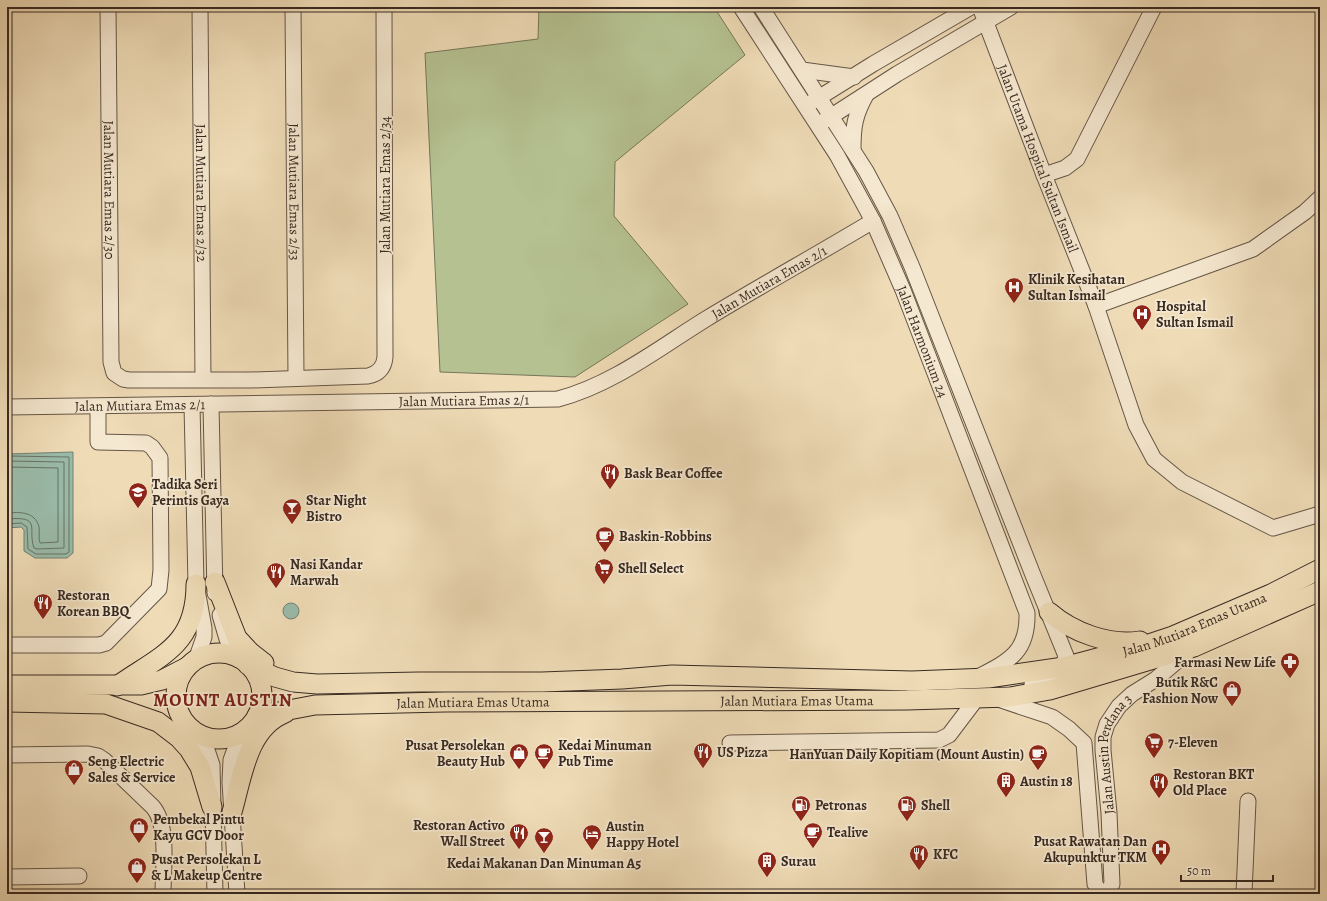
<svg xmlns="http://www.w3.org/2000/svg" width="1327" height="901" font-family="Alegreya,serif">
<rect width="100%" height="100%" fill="#efdcb7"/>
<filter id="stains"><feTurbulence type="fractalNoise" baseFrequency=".005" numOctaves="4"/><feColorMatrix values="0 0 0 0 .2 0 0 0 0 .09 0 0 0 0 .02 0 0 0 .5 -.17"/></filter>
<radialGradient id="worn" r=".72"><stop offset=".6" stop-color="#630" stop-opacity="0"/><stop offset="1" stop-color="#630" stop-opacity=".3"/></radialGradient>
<!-- green -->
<path fill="#b5c191" stroke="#76765a" d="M539,7H714L745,55L615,162L614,216L688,304L575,377L440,372L425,53L538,39Z"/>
<!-- water -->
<path fill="#9abcaa" stroke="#738274" d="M73,452V553L67,558H35L24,551V530L21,527L7,528V454Z
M283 611a8 8 0 1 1 16 0a8 8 0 1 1-16 0Z"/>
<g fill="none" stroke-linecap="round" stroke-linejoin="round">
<!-- shore -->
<path stroke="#697366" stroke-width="1" d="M7,456L69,457V552L66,554H36L28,549L27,527L21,523L7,524
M7,461L64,462V548L37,549L34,548C27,528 43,516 7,519
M7,467L58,468V542L40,543C38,538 40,532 39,527C35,511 19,512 7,513"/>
<defs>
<g id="minor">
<path id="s1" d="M108,7L111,362L114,373L123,379L129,380H251L368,376C378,374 384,368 385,357L384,7"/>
<path id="s2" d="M200,7L203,379"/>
<path id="s3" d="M293,7L296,378"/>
<path id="s4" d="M741,7L837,155L873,221L903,290L1027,613C1028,651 1011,660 980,676"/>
<path d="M761,7L866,171L890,216L912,267L1033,575L1066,656C1062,674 1050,682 1032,684"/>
<path id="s5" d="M980,7L1044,175L1096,306L1253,249L1305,212L1320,198"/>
<path d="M802,70L854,77"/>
<path d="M812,102L873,64L971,7"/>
<path d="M824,121L897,74L1011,7"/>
<path d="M853,149C853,126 855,115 866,95"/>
<path d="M1044,175L1065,168L1077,159L1154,7"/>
<path d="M1096,306L1136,425L1154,459L1182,482L1273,528L1320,514"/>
<path d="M211,404L215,593"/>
<path d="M192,405L196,584L204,628V637L196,660"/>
<path id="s6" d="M7,407L558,399C612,385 659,348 706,319C762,285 818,254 873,221"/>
<path d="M220,615L227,639L235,656"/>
<path d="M7,645H99L106,643L159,589L161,570L160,458L152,447L146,443L98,442V407"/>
<path d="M998,699L1052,717L1069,729L1084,743L1095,884L1101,894"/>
<path d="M199,734L207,750L212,765L215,894"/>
<path d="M730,743L939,740L949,735L977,698"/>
<path d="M7,755L88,754L98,756L104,760L153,807C169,826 163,869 163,894"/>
<path d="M7,877L79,876"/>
<path d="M237,894L230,782L231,760L241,733"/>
<path id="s7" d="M1106,894L1112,884L1109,813L1103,750V737L1107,724L1119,706L1132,694L1156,679L1190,650"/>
<path d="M1244,894L1248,801"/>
</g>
<g id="major">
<path d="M215,582L237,638L250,652L264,663"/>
<path d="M1049,612C1072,632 1109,646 1140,641"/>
<circle cx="219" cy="696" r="43"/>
<path id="s8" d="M248,665L275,677L293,682L317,684L419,682H542L622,679L672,675L912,681L988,678L1064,667L1143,646L1173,636L1271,594L1320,569"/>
<path d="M7,685H141L162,680L187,667"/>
<path d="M117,686C161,655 196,646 196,584"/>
<path d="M7,702L106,704L158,722L179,738L189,749L200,767L212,807"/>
<path id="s9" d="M257,716L315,705L445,702L907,700L1010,697L1050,690L1194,647L1320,591"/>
<path d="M232,812C242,778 247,728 285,713"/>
</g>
</defs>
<!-- minor casing -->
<use href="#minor" stroke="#665647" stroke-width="17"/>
<!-- major casing -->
<use href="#major" stroke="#382a22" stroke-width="21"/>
<!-- minor -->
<use href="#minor" stroke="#f5e8d0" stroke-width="15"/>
<!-- major -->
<use href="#major" stroke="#efdcb7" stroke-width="19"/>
</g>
<!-- icons -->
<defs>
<symbol id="hospital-pin" viewBox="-11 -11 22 30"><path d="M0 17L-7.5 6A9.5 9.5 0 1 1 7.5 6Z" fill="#8f2418" stroke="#f5e8d0"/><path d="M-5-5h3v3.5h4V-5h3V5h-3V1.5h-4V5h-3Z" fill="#fff"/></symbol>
<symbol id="restaurant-pin" viewBox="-11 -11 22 30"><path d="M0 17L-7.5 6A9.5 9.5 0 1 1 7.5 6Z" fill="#8f2418" stroke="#f5e8d0"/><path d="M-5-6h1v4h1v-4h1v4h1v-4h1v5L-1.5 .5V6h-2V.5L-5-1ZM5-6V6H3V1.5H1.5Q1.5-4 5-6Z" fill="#fff"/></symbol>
<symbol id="school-pin" viewBox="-11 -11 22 30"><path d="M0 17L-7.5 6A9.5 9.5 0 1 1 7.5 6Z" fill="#8f2418" stroke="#f5e8d0"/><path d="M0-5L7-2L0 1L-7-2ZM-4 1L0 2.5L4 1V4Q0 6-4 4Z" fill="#fff"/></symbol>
<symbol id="bar-pin" viewBox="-11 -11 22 30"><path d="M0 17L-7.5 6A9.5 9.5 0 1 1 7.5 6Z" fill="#8f2418" stroke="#f5e8d0"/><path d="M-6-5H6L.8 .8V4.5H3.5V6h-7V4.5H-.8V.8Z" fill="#fff"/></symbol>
<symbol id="cafe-pin" viewBox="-11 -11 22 30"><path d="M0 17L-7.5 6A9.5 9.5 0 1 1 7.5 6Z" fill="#8f2418" stroke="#f5e8d0"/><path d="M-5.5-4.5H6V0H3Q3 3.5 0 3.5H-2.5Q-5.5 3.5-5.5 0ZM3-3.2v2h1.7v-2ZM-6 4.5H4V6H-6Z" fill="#fff"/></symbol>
<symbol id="supermarket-pin" viewBox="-11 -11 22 30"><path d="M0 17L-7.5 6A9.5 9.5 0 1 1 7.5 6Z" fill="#8f2418" stroke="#f5e8d0"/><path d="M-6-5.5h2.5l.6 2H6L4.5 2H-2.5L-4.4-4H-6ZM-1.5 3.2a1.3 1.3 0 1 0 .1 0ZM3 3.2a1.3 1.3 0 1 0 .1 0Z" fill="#fff"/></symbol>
<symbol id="pharmacy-pin" viewBox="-11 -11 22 30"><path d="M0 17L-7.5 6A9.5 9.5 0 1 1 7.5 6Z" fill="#8f2418" stroke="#f5e8d0"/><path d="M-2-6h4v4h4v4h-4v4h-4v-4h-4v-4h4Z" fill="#fff"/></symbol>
<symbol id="shop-pin" viewBox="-11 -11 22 30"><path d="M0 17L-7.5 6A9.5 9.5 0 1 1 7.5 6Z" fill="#8f2418" stroke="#f5e8d0"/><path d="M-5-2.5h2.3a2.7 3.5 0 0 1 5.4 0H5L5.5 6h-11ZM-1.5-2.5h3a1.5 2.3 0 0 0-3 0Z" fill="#fff"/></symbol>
<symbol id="building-pin" viewBox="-11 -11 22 30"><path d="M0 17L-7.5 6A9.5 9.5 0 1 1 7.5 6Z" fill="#8f2418" stroke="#f5e8d0"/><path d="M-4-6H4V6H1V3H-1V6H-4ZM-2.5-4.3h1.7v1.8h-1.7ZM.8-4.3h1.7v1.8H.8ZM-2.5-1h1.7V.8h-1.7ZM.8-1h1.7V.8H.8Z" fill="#fff"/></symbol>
<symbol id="fuel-pin" viewBox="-11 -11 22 30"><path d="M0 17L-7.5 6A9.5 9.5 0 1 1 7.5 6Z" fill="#8f2418" stroke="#f5e8d0"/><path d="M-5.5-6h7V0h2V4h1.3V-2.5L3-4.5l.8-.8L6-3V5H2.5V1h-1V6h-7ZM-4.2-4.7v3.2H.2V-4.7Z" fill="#fff"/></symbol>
<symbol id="hotel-pin" viewBox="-11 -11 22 30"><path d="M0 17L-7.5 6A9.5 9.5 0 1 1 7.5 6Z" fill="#8f2418" stroke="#f5e8d0"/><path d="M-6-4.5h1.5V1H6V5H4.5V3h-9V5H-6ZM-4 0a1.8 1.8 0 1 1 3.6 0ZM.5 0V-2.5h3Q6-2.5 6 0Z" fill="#fff"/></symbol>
</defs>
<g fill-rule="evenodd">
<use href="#hospital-pin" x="1003" y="276" width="22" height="30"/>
<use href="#hospital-pin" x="1131" y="303" width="22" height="30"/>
<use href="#restaurant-pin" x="599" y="462" width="22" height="30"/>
<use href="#school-pin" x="127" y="481" width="22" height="30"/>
<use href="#bar-pin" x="281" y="497" width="22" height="30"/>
<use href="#cafe-pin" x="594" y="525" width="22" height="30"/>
<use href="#supermarket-pin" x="593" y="557" width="22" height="30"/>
<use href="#restaurant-pin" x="265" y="561" width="22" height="30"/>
<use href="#restaurant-pin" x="32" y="592" width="22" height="30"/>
<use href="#pharmacy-pin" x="1279" y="651" width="22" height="30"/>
<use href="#shop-pin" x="1221" y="679" width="22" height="30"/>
<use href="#supermarket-pin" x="1143" y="731" width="22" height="30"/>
<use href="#restaurant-pin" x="692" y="741" width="22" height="30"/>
<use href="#shop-pin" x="508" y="742" width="22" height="30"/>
<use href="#cafe-pin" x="533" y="742" width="22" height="30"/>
<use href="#cafe-pin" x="1027" y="743" width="22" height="30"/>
<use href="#shop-pin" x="63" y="758" width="22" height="30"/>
<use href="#building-pin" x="995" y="770" width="22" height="30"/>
<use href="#restaurant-pin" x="1148" y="771" width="22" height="30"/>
<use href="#fuel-pin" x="790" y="794" width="22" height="30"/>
<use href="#fuel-pin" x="896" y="794" width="22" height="30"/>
<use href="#shop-pin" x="128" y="816" width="22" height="30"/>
<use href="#cafe-pin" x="802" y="821" width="22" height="30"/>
<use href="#restaurant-pin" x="508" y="822" width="22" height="30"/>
<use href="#hotel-pin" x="581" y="823" width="22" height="30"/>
<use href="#bar-pin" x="533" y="826" width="22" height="30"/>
<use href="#hospital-pin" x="1150" y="838" width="22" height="30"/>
<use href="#restaurant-pin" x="908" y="843" width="22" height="30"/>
<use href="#building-pin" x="756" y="850" width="22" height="30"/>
<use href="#shop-pin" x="126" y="856" width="22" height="30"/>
</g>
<g text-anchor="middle" stroke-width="3.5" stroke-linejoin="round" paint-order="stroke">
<!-- street labels -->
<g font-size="14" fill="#382a22" stroke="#f5e8d0">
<text dy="5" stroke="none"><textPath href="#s5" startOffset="162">Jalan Utama Hospital Sultan Ismail</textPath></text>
<text transform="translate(385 185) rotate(-90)" y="5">Jalan Mutiara Emas 2/34</text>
<text dy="5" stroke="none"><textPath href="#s1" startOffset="183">Jalan Mutiara Emas 2/30</textPath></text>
<text dy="5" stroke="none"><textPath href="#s3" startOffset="185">Jalan Mutiara Emas 2/33</textPath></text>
<text dy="5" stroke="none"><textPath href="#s2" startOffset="186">Jalan Mutiara Emas 2/32</textPath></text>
<text dy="5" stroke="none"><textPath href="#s6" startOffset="793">Jalan Mutiara Emas 2/1</textPath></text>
<text dy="5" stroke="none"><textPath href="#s4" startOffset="382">Jalan Harmonium 24</textPath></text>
<text dy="5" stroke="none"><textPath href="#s6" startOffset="457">Jalan Mutiara Emas 2/1</textPath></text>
<text dy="5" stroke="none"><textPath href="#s6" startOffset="133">Jalan Mutiara Emas 2/1</textPath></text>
<text dy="5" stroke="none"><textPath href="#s8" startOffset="958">Jalan Mutiara Emas Utama</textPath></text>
<text dy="5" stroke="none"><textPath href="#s9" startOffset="541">Jalan Mutiara Emas Utama</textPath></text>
<text dy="5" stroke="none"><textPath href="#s9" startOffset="217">Jalan Mutiara Emas Utama</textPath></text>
<text dy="5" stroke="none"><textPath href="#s7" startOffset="145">Jalan Austin Perdana 3</textPath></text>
</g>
<!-- poi labels -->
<g font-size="14" font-weight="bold" fill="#382a22" stroke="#f5e8d0" text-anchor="start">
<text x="1028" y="284">Klinik Kesihatan<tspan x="1028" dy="16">Sultan Ismail</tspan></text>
<text x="1156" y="311">Hospital<tspan x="1156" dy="16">Sultan Ismail</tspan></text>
<text x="624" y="478">Bask Bear Coffee</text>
<text x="152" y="489">Tadika Seri<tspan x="152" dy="16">Perintis Gaya</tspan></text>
<text x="306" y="505">Star Night<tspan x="306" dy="16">Bistro</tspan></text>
<text x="619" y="541">Baskin-Robbins</text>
<text x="290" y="569">Nasi Kandar<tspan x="290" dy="16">Marwah</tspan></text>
<text x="618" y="573">Shell Select</text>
<text x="57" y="600">Restoran<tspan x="57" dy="16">Korean BBQ</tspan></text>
<text x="1276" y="667" text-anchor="end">Farmasi New Life</text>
<text x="1218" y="687" text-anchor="end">Butik R&amp;C<tspan x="1218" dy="16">Fashion Now</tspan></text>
<text x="1168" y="747">7-Eleven</text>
<text x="505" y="750" text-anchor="end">Pusat Persolekan<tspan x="505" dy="16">Beauty Hub</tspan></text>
<text x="558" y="750">Kedai Minuman<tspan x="558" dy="16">Pub Time</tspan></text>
<text x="717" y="757">US Pizza</text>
<text x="1024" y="759" text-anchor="end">HanYuan Daily Kopitiam (Mount Austin)</text>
<text x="88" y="766">Seng Electric<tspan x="88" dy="16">Sales &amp; Service</tspan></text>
<text x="1173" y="779">Restoran BKT<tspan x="1173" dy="16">Old Place</tspan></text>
<text x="1020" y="786">Austin 18</text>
<text x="815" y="810">Petronas</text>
<text x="921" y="810">Shell</text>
<text x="153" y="824">Pembekal Pintu<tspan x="153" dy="16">Kayu GCV Door</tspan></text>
<text x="505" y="830" text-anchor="end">Restoran Activo<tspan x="505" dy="16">Wall Street</tspan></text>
<text x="606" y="831">Austin<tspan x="606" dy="16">Happy Hotel</tspan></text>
<text x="827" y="837">Tealive</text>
<text x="1147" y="846" text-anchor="end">Pusat Rawatan Dan<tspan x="1147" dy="16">Akupunktur TKM</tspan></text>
<text x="933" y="859">KFC</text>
<text x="151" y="864">Pusat Persolekan L<tspan x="151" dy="16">&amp; L Makeup Centre</tspan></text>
<text x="781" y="866">Surau</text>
<text x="544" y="868" text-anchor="middle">Kedai Makanan Dan Minuman A5</text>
</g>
<!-- district labels -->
<g font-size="18" font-weight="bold" letter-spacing="1" fill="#7a1f14" stroke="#f5e8d0">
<text x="223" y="706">MOUNT AUSTIN</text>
</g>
</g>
<!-- margin -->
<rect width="1327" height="901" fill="none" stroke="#efdcb7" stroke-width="24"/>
<rect x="8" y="8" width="1311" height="885" fill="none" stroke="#382a22" stroke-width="2"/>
<rect x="12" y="12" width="1303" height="877" fill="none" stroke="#382a22"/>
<!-- scale -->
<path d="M1181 875v6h92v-6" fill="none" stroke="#382a22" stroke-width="2"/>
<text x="1187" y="875" font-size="12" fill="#382a22" stroke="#f5e8d0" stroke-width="3" paint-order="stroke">50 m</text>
<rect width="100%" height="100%" filter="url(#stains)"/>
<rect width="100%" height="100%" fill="url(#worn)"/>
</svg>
